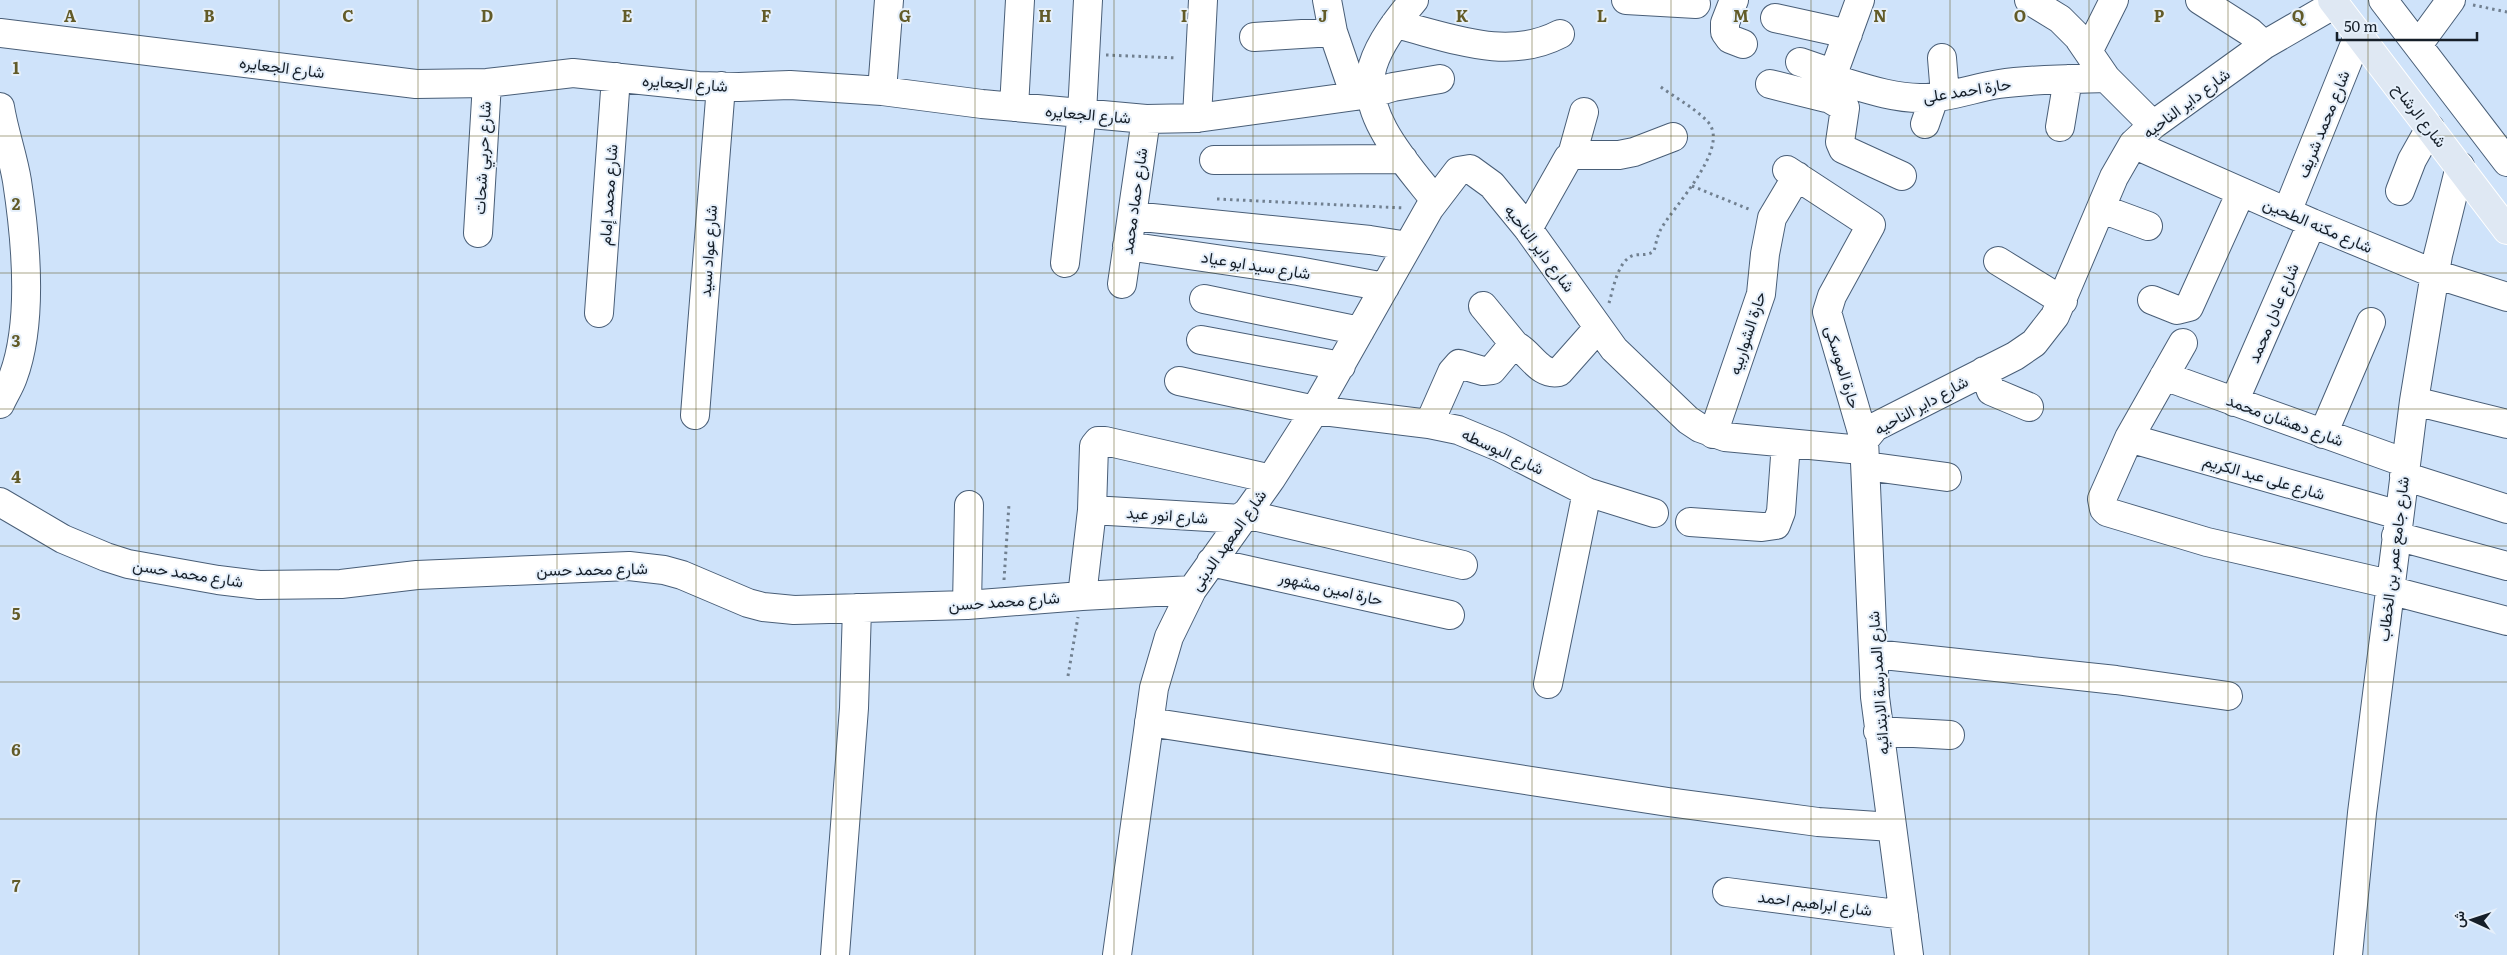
<svg xmlns="http://www.w3.org/2000/svg" width="2507" height="955" font-family="Literata,Vazirmatn,serif">
<rect width="100%" height="100%" fill="#cfe3fa"/>
<g fill="none" stroke-linecap="round" stroke-linejoin="round">
<defs>
<path id="minor" d="M1327,0L1333,32L1355,96
M1414,0C1398,19 1380,42 1373,65C1357,112 1408,166 1435,200
M1626,0L1696,4
M1734,0L1725,23V32L1730,39L1743,44
M1860,0L1825,96L1845,108L1840,142L1843,149L1902,176
M2029,0L2060,19L2078,37L2106,78L2153,125
M2200,0L2250,32L2264,45
M2383,0L2507,162
M1775,18L1848,34
M1395,24C1450,37 1506,62 1560,34
M0,33L416,84L487,83L573,73L698,86L739,87L790,85L882,91L982,104L1146,119L1197,118L1370,94L1393,87L1440,79
M1254,37L1333,32
M2418,45L2451,0
M2089,50L2114,0
M1942,58L1945,95
M1800,62L1832,73
M1830,78C1859,86 1890,98 1920,98C1944,99 1974,88 1999,84C2034,79 2070,79 2106,78
M1770,84L1826,98
M882,91L889,0
M0,107C4,132 13,156 17,181C26,240 34,321 13,377C10,386 4,395 0,404
M1014,107L1020,0
M1197,118L1203,0
M1925,124L1934,98
M2060,127L2068,79
M2133,144L2312,223L2435,274L2507,297
M1572,155L1584,112
M1214,160L1403,159
M1787,170L1871,225L1832,296L1827,312L1864,439L1875,697L1909,955
M2400,191L2412,160L2430,128
M2102,209L2148,226
M2287,212L2358,36
M1132,216L1370,240L1408,246
M1528,229L1568,158L1572,155H1619L1634,152L1673,137
M478,233L487,83
M1127,246L1298,271L1385,287
M1998,261L2063,301
M1065,263L1082,113L1088,0
M1122,284L1146,119
M1204,299L1360,331
M2152,300L2177,310L2189,307L2241,192
M1483,306L1515,345
M599,313L616,77
M1201,340L1341,366
M2183,343L2129,438L2102,499L2104,509L2107,512L2207,542L2389,584
M1984,371L1991,391L2029,407
M2164,376L2406,463
M1179,381L1315,410L1429,424L1458,430L1499,447L1587,492L1654,513
M2414,401L2507,424
M2234,402L2312,223
M695,415L721,86
M1429,424L1452,372L1459,364L1483,371L1492,370L1511,347L1515,345C1531,353 1539,376 1559,372L1598,328
M1713,434L1761,294L1765,254L1772,218L1797,176
M2323,434L2371,322
M2129,438L2399,515
M1866,466L1947,477
M2404,476L2507,509
M0,502L63,539L106,557L128,564L218,580L259,585L341,584L417,575L629,566L664,570L682,575L748,603L763,607L794,610L967,605L1082,596L1192,590
M1092,510L1242,519
M1245,514L1463,565
M1690,522L1762,527L1776,525L1781,512L1786,443
M2396,536L2507,566
M1211,562L1450,615
M2389,590L2507,621
M1082,596L1092,510L1094,446L1098,441H1105L1271,479
M967,605L969,505
M1874,654L2116,680L2228,696
M1548,684L1587,492
M1149,722L1668,802L1818,822L1892,827
M1878,731L1950,735
M1727,892L1904,915
M835,955L854,708L857,608
M1117,955L1154,688L1169,637L1192,590L1271,479L1315,410L1429,209L1458,171L1470,169L1492,185L1528,229L1614,349L1688,420L1700,428L1725,437L1851,449L1861,444L1875,427L2015,356L2034,343L2055,316L2114,177L2133,144L2153,125L2264,45L2335,4
M2348,955L2362,813L2414,401L2438,255L2460,166"/>
<path id="major" d="M2332,0L2507,230"/>
</defs>
<!-- minor casing -->
<use href="#minor" stroke="#495e77" stroke-width="30"/>
<!-- major casing -->
<use href="#major" stroke="#fff" stroke-width="30"/>
<!-- path -->
<path stroke="#718090" stroke-width="3" stroke-dasharray="2.5 4" stroke-linecap="butt" d="M2473,5L2507,12
M1106,55L1177,58
M1692,186L1751,210
M1217,199L1404,208
M1609,303C1613,290 1618,258 1635,255C1642,254 1648,256 1654,251C1656,244 1657,236 1661,229C1673,207 1731,148 1708,122C1695,108 1674,97 1658,85
M1004,580L1009,504
M1068,676L1078,617"/>
<!-- minor -->
<use href="#minor" stroke="#fff" stroke-width="28"/>
<!-- major -->
<use href="#major" stroke="#dfe8f3" stroke-width="28"/>
</g>
<!-- grid -->
<path fill="none" stroke="#625b28" stroke-width="1" stroke-opacity="0.55" d="M139,0V955M279,0V955M418,0V955M557,0V955M696,0V955M836,0V955M975,0V955M1114,0V955M1253,0V955M1393,0V955M1532,0V955M1671,0V955M1811,0V955M1950,0V955M2089,0V955M2228,0V955M2368,0V955M0,136H2507M0,273H2507M0,409H2507M0,546H2507M0,682H2507M0,819H2507"/>
<g text-anchor="middle" stroke-width="4" stroke-linejoin="round" paint-order="stroke">
<!-- street labels -->
<g font-size="16" fill="#161f29" stroke="#e5effa">
<text transform="translate(282 67) rotate(7)" y="6">شارع الجعايره</text>
<text transform="translate(685 83) rotate(4)" y="6">شارع الجعايره</text>
<text transform="translate(1967 90) rotate(-9)" y="6">حارة احمد على</text>
<text transform="translate(2186 103) rotate(-37)" y="6">شارع داير الناحيه</text>
<text transform="translate(1088 114) rotate(5)" y="6">شارع الجعايره</text>
<text transform="translate(2420 115) rotate(52)" y="6">شارع الرشاح</text>
<text transform="translate(2323 124) rotate(-68)" y="6">شارع محمد شريف</text>
<text transform="translate(482 158) rotate(-87)" y="6">شارع حربي شحات</text>
<text transform="translate(608 195) rotate(-86)" y="6">شارع محمد إمام</text>
<text transform="translate(1134 201) rotate(-82)" y="6">شارع حماد محمد</text>
<text transform="translate(2318 225) rotate(23)" y="6">شارع مكنه الطحين</text>
<text transform="translate(1540 248) rotate(53)" y="6">شارع داير الناحيه</text>
<text transform="translate(708 251) rotate(-86)" y="6">شارع عواد سيد</text>
<text transform="translate(1256 265) rotate(9)" y="6">شارع سيد ابو عياد</text>
<text transform="translate(2273 313) rotate(-67)" y="6">شارع عادل محمد</text>
<text transform="translate(1747 333) rotate(-72)" y="6">حارة الشواربيه</text>
<text transform="translate(1843 367) rotate(73)" y="6">حارة الموسكى</text>
<text transform="translate(1921 405) rotate(-29)" y="6">شارع داير الناحيه</text>
<text transform="translate(2285 420) rotate(20)" y="6">شارع دهشان محمد</text>
<text transform="translate(1503 451) rotate(25)" y="6">شارع البوسطه</text>
<text transform="translate(2264 477) rotate(16)" y="6">شارع على عبد الكريم</text>
<text transform="translate(1167 515) rotate(4)" y="6">شارع انور عيد</text>
<text transform="translate(1228 540) rotate(-55)" y="6">شارع المعهد الدينى</text>
<text transform="translate(2393 559) rotate(-83)" y="6">شارع جامع عمر بن الخطاب</text>
<text transform="translate(592 569) rotate(-1)" y="6">شارع محمد حسن</text>
<text transform="translate(188 573) rotate(9)" y="6">شارع محمد حسن</text>
<text transform="translate(1331 588) rotate(13)" y="6">حارة امين مشهور</text>
<text transform="translate(1004 601) rotate(-4)" y="6">شارع محمد حسن</text>
<text transform="translate(1878 683) rotate(-94)" y="6">شارع المدرسة الابتدائيه</text>
<text transform="translate(1815 903) rotate(7)" y="6">شارع ابراهيم احمد</text>
</g>
</g>
<g font-size="16" text-anchor="middle" font-weight="bold" fill="#625b28" stroke="#e5effa" stroke-width="4" stroke-linejoin="round" paint-order="stroke">
<text x="70" y="22">A</text>
<text x="209" y="22">B</text>
<text x="348" y="22">C</text>
<text x="487" y="22">D</text>
<text x="627" y="22">E</text>
<text x="766" y="22">F</text>
<text x="905" y="22">G</text>
<text x="1045" y="22">H</text>
<text x="1184" y="22">I</text>
<text x="1323" y="22">J</text>
<text x="1462" y="22">K</text>
<text x="1602" y="22">L</text>
<text x="1741" y="22">M</text>
<text x="1880" y="22">N</text>
<text x="2020" y="22">O</text>
<text x="2159" y="22">P</text>
<text x="2298" y="22">Q</text>
<text x="16" y="74">1</text>
<text x="16" y="210">2</text>
<text x="16" y="347">3</text>
<text x="16" y="483">4</text>
<text x="16" y="620">5</text>
<text x="16" y="756">6</text>
<text x="16" y="892">7</text>
</g>
<!-- north arrow -->
<g transform="translate(2472 920) rotate(273)" stroke="#e5effa" stroke-width="4" paint-order="stroke">
<path d="M0-4L9 19L0 12L-9 19Z" fill="#161f29"/>
<text y="-8" font-size="14" font-weight="bold" text-anchor="middle" fill="#161f29">ش</text>
</g>
<!-- scale -->
<path d="M2337 32v8h140v-8" fill="none" stroke="#161f29" stroke-width="2.5"/>
<text x="2344" y="32" font-size="15" fill="#161f29" stroke="#e5effa" stroke-width="4" paint-order="stroke">50 m</text>
</svg>
